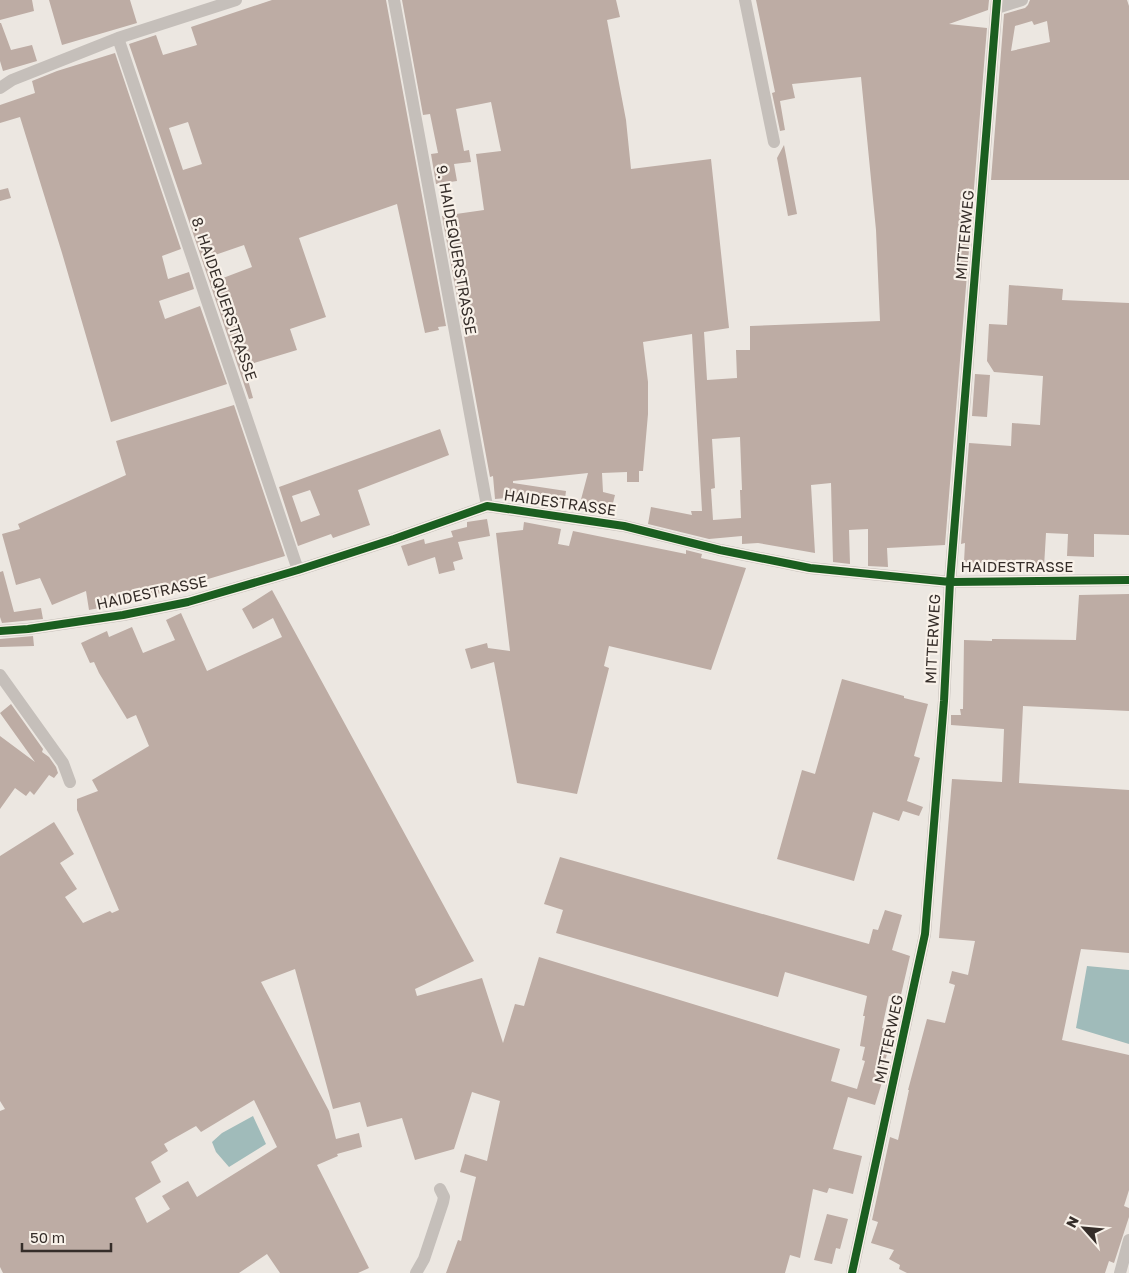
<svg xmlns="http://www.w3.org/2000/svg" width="1129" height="1273" font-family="'Golos Text',sans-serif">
<rect width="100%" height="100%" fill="#ece7e1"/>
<!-- water -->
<path fill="#a0bbba" d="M1087,966L1129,970V1044L1076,1028Z
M253,1116L266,1144L229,1167L216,1152L212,1142L222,1133Z"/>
<!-- building -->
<path fill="#bdaca4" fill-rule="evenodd" d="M0,0H32L34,11L0,20Z
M49,0H130L137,23L62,45Z
M272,0H386L446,326L438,327L439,330L425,333L397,204L299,238L326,317L290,329L297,350L244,366L253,398L249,399L129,44L156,35L163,55L197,45L191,27ZM188,122L202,164L183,170L169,128ZM244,245L252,267L223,278L215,255Z
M402,0H616L620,17L607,20L626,120L631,169L711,159L729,328L704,332L707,380L737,378L736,350H750V326L880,321L876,230L861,77L792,84L795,98L780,101L785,130L780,131L772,93L775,92L756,0H989L988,10L949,24L987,28L945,545L887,548L888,567L868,566V529L849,530L850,564L833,562L831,483L811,485L815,553L758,543L742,544V536L709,539L648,524L651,507L692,515L691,511H702L692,334L643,342L648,382V414L643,471H639V482H627V472L602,473L603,492L615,495L610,515L579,507L588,473L513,481V483L566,491L564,506L528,500V496L495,499L493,476L490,477L442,216L484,210L476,154L501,151L491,102L456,109L464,151L469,150L471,162L454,164L457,181L436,184L431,154L438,153L430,114L423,115ZM740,437L742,490H740L741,518L713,520L711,489L715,488L712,439Z
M1030,0H1127L1129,6V180H991L1004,14L1025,8L1028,5ZM1032,21L1034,25L1047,21L1050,42L1011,51L1015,26Z
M0,23H1L11,50L32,45L37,61L3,71L0,61Z
M115,53L181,249L162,256L168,279L189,272L194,289L159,301L165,319L200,306L227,384L111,422L62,253L20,117L0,123V105L35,93L32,81L57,71Z
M784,145L797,214L788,216L777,158Z
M8,188L11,198L0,201V190Z
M1009,285L1063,289L1062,300L1129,303V535L1094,534V557L1067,556L1068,534L1046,533L1044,567L964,562L965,543L961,544L969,443L1011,446L1012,423L1040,425L1043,376L994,372L987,361L989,324L1007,325Z
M975,374L990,375L987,417L972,416Z
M234,405L285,556L151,596V598L89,610L86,591L52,605L40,578L16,585L2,534L20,529L18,524L126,475L116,441Z
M440,429L449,455L358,490L370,525L333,538L331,534L298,546L279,487ZM310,490L320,515L301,522L292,496Z
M487,519L490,536L458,542L463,559L453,562L455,570L439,574L435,557L408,566L401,546L424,539L425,544L453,537L451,531L467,527V522Z
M524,522L561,529L558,544L569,546L573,531L686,554V550L702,554L701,558L746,568L711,670L609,646L604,666L609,668L577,794L517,783L494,662L471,669L465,649L487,643L488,648L510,651L496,533L523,530Z
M3,571L14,612L41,608L43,619L2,623L0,617V572Z
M272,590L474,961L415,989L417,996L482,978L503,1043L515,1004L524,1006L539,957L840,1049L831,1081L857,1089L865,1061L862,1060L865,1047L860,1046L865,1016H863L867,996L785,972L778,997L556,933L563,910L544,904L560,857L869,944L873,929L878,930L885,910L902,915L892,950L910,956L900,999L889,996L882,1028L893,1030L881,1078L883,1079L875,1105L848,1097L833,1149L862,1156L853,1194L829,1188L827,1193L813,1189L800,1258L790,1255L785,1273H446L458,1240L461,1241L476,1177L460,1172L465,1154L487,1161L500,1101L472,1092L454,1149L415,1160L402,1118L367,1127L360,1102L333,1109L295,969L261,982L329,1111L336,1139L359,1133L362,1147L337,1154L338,1156L317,1165L369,1268L358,1273H280L267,1254L239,1273H3L0,1267V1111L5,1109L0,1101V856L54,822L74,854L60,863L77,889L65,897L83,923L110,911L112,913L119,910L77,810V799L98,791L92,780L149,746L136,715L127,719L99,673L94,662L90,663L81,643L107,631L109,637L132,627L143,653L175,640L166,620L181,613L207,671L282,637L273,618L253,629L242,609ZM254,1100L277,1147L197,1197L188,1181L162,1196L170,1209L147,1223L135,1198L161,1182L151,1162L168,1151L164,1144L196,1126L201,1132Z
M1129,594V711L1023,706L1019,783L1129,790V953L1081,949L1062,1040L1129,1055V1190L1124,1206L1129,1208V1217L1114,1263L1109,1261L1105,1273H907L899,1269L900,1265L889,1259L894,1250L871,1243L878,1222L872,1220L890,1137L898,1140L909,1090H908L927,1019L945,1023L955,985L949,983L952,971L968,975L975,941L939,938L952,779L1002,782L1004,729L951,725V715H961L960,709H963L964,640L992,641V639L1076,640L1079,595Z
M33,636L34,646L0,647V639Z
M842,679L904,696V698L928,704L914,756L920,758L907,801L923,807L919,816L903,811L899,821L873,812L854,881L777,859L802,770L815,774Z
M11,704L43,749L42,752L49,757L56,767L58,773L54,778L49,775L34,795L30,791L26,796L15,788L0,809V736L35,762L0,713Z
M827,1214L848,1219L840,1249L836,1248L832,1264L814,1260Z"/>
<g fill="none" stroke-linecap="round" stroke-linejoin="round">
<!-- minor -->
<path stroke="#c5bfba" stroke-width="12" d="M394,0L487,506
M745,0L774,142
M997,8L1022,0
M118,38L298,570
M0,88L12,80L118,38L236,0
M0,631L28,629L123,615L188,602L298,570L394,539L487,506L624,526L720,550L810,568L950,582L1129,580
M0,675L63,763L70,782
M416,1273L424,1259L443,1202L444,1197L440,1189
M852,1273L925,934L944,701L950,582L997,0
M1120,1273L1129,1240"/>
<defs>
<path id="cycleway" d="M0,631L28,629L123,615L188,602L298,570L394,539L487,506L624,526L720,550L810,568L950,582L1129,580
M852,1273L925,934L944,701L950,582L997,0"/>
</defs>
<!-- cycleway casing -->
<use href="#cycleway" stroke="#f8f1e9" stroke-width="11"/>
<!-- cycleway -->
<use href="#cycleway" stroke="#1b5e20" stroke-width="8"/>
</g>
<g text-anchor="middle" stroke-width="4.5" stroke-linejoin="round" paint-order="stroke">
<!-- street labels -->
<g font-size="15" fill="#352d29" stroke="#f8f1e9">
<text transform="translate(965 235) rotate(-85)" y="5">MITTERWEG</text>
<text transform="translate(456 250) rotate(80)" y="5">9. HAIDEQUERSTRASSE</text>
<text transform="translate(224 299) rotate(71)" y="5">8. HAIDEQUERSTRASSE</text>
<text transform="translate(560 503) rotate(8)" y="5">HAIDESTRASSE</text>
<text x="1017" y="572">HAIDESTRASSE</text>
<text transform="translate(152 593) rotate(-12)" y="5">HAIDESTRASSE</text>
<text transform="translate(933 639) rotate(-87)" y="5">MITTERWEG</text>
<text transform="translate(889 1039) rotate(-78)" y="5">MITTERWEG</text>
</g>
</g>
<!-- north arrow -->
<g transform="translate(1084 1228) rotate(297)" stroke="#f8f1e9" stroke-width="4" paint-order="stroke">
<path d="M0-4L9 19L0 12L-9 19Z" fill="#352d29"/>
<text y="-8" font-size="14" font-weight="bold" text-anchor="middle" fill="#352d29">N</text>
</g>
<!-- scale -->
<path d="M22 1243v8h89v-8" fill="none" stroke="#352d29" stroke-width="2.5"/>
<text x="30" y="1243" font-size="15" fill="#352d29" stroke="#f8f1e9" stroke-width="4" paint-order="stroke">50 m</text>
</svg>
